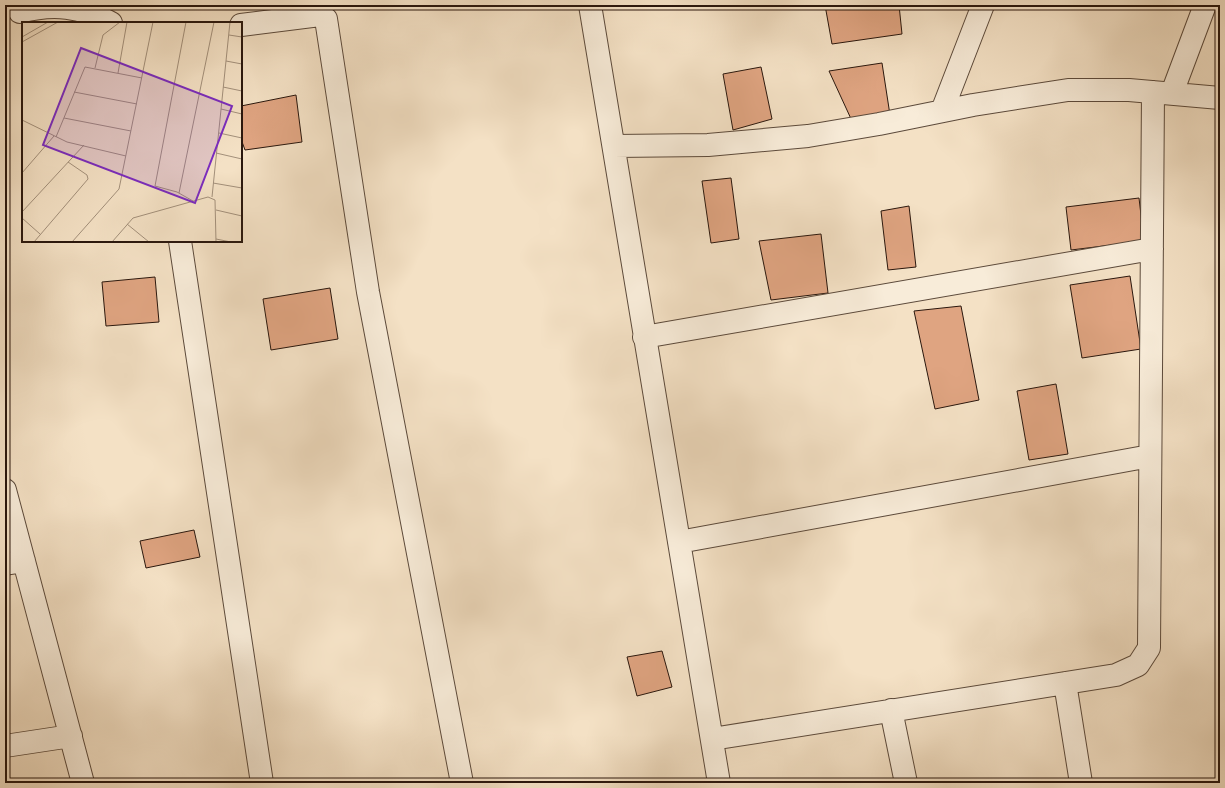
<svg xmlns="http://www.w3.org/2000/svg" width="1225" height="788" font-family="'IM FELL Double Pica',serif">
<rect width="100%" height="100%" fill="#f4e1c5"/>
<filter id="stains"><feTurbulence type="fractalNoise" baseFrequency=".005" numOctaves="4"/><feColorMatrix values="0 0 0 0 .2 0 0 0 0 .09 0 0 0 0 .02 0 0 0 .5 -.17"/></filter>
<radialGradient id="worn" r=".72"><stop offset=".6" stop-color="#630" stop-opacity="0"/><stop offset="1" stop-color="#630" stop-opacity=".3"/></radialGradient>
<!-- building -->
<path fill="#dfa481" stroke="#2a170d" d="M825,5H899L902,34L832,44Z
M882,63L890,115L852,121L829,71Z
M761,67L772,119L733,130L723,74Z
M296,95L302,142L245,150L241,139V106Z
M731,178L739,239L711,243L702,181Z
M1139,198L1144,241L1071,250L1066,207Z
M909,206L916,267L888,270L881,211Z
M821,234L828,293L771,300L759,241Z
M1130,276L1141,349L1082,358L1070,285Z
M155,277L159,322L106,326L102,282Z
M330,288L338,339L271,350L263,299Z
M961,306L979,400L935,409L914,311Z
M1056,384L1068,454L1029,460L1017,391Z
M194,530L200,557L146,568L140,541Z
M662,651L672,687L637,696L627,657Z"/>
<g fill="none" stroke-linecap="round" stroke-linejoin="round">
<defs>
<path id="street" d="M590,5L719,783
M20,12C53,3 81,6 111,23
M241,25L320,15L326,19L368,292L462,783
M1172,93L1205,5
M942,111L983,5
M614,146L708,145L808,136L879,124L973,105L1068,90H1129L1220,98
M180,241L262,783
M644,337L1152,249
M5,490L83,783
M679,542L1150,456
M5,564L24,561
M1065,683L1081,783
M891,710L906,783
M712,739L1116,675L1138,665L1149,648L1153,92
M5,746L71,736"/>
</defs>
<!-- street casing -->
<use href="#street" stroke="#5c4a3b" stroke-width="24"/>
<!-- street -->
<use href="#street" stroke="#f8ecd9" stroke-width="22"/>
</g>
<!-- overview -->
<g transform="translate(22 22)">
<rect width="220" height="220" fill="#f4e1c5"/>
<path fill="none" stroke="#a3907b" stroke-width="1" d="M164,0L133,164L155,170L171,179M207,13L220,15M0,15L26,0M0,20L36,0M204,39L220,42M73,46L81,13L98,0M96,51L105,0M201,65L220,69M52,70L115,82M199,87L220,92M42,96L109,109M0,98L45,120L104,134M197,111L220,116M34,115L63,45L120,56M194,131L220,137M0,151L32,114M191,161L220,166M157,171L192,0M190,175L208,0M194,188L220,194M0,190L62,123M0,196L18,212M105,202L127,220M194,217L209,220M12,220L66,157L65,153L46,140M50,220L97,167L131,0M90,220L111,196L186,175L193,178L194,220"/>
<path fill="#7b2cbf" fill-opacity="0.15" stroke="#7b2cbf" stroke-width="2" d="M59,26L210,84L173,181L21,123Z"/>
<rect width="220" height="220" fill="none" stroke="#2a170d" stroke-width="2"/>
</g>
<!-- margin -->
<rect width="1225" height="788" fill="none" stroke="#f4e1c5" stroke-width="20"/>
<rect x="6" y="6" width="1213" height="776" fill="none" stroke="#2a170d" stroke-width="2"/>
<rect x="10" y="10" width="1205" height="768" fill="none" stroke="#2a170d"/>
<rect width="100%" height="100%" filter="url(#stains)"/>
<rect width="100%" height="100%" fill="url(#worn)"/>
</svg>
